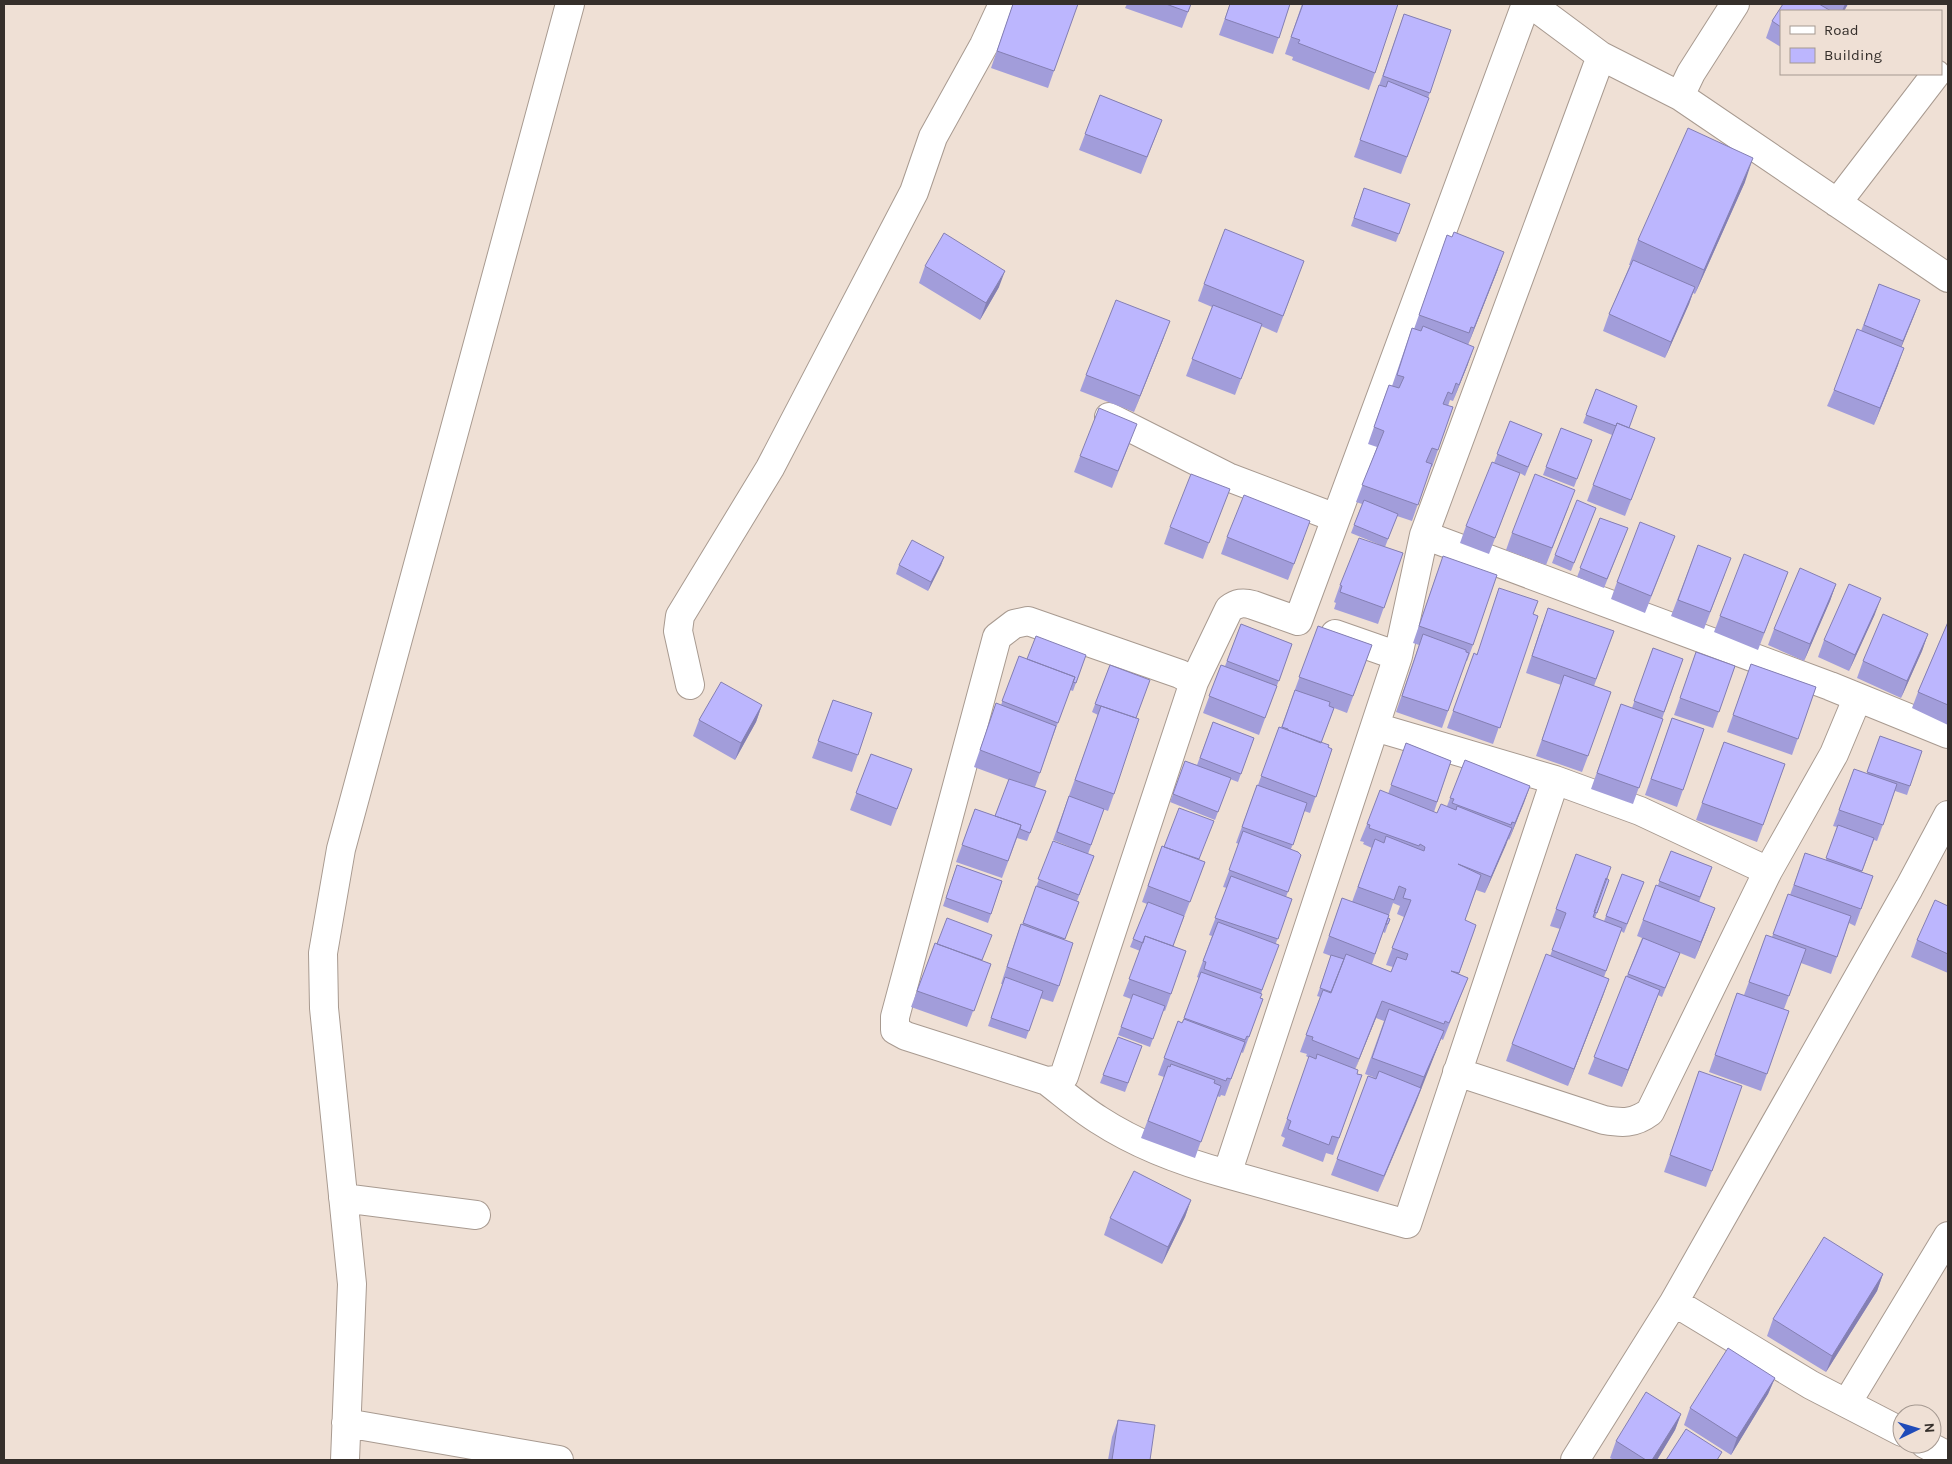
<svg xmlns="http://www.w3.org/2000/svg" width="1952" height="1464" font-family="Karla,sans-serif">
<rect width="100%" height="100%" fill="#efe0d5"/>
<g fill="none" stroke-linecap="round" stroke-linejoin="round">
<defs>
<path id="minor" d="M1531,4L1601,56L1680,96L1948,278
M1680,96L1691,73L1735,4
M1837,203L1936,74
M1109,417L1228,477L1336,518
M1424,535L1830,686L1948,734
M1335,634L1398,656L1227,1174L1407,1224L1555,780
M1398,656L1424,535L1601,56
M1194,682L1064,1076L1056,1080L1047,1081L906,1036L895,1030V1017L997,637L1014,624L1028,621L1180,674L1194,682L1229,609C1237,603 1243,602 1253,605L1298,621L1526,4
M690,685L678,631L680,616L770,468L914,192L933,137L984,45L1003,4
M1375,727L1555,780L1640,811L1768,871
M1457,1072L1604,1120C1622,1123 1634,1124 1650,1112L1768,871L1834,754L1857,699
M1047,1081C1064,1094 1081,1109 1099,1120C1139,1146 1183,1162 1227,1174
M343,1198L476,1215
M1674,1302L1811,1385L1902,1432
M1847,1403L1948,1236
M346,1423L559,1460
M1925,1444L1948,1456
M345,1460L352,1284L324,1008L323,953L341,849L570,4
M1575,1460L1674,1302L1909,888L1948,815"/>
</defs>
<!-- minor casing -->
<use href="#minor" stroke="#a89a90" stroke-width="30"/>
<!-- minor -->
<use href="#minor" stroke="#fff" stroke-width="28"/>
</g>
<!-- wall -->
<path fill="#a29dda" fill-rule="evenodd" d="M1013,4L1073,16L1048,88L991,68Z
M1127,4H1191L1182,28L1125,8Z
M1230,4H1290L1273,54L1219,35Z
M1302,4L1375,73L1369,90L1292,60L1293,57L1285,54Z
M1783,4H1848L1844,11H1781V47L1766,38L1772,21Z
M1404,14L1451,30L1428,98H1429L1401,174L1354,157Z
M1100,95L1162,120L1141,174L1079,150Z
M1745,182L1695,294L1693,293L1689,304L1665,358L1603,331L1609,314L1630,265H1629L1638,240Z
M1364,188L1399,234L1396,242L1351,226Z
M1447,235L1498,269L1468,345V364L1453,401L1450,400L1448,406L1453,407L1432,467L1431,466L1412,521L1397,516L1385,547L1403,553L1378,624L1334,609L1336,603L1334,602L1340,585L1385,547L1351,533L1362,504L1356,502L1377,447L1368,444L1383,401L1389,385L1392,386L1406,345L1412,328L1414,329Z
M925,266L999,287L980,320L919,283Z
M1298,277L1277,333L1261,326L1235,395L1186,376L1212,307L1198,301L1204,284Z
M1879,284L1920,300L1901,347L1898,365L1874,425L1827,406L1834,390L1861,331Z
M1164,337L1134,412L1080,391L1086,375Z
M1596,389L1629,428L1655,438L1625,516L1587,501L1612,435L1583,423Z
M1510,421L1542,434L1525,476L1520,473L1489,554L1460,543L1466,526L1515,471L1494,463Z
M1561,428L1592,440L1574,487L1543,475Z
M1131,440L1112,488L1074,472L1080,456Z
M1223,505L1203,559L1164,544L1170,527Z
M1569,506L1546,565L1506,550L1512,533Z
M1596,508L1571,571L1552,563L1555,555Z
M1600,518L1628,528L1604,588L1577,577Z
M1227,537L1304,538L1288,580L1221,554Z
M1698,545L1725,574L1704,629L1671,616Z
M1669,552L1645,613L1611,599L1617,582Z
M944,557L941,565L928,591L896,574L899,565Z
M1788,572L1758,650L1714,632L1720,616Z
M1437,573L1473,645L1467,661H1466L1442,728L1396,712L1419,645L1413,643Z
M1836,584L1830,601L1804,661L1768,645L1774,629Z
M1533,614L1538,616L1493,744L1447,728L1474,653L1476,654Z
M1875,614L1849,671L1818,657L1824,640Z
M1948,622V725L1912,708L1918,692Z
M1241,624L1292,644L1259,735L1203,713L1221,665L1225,666Z
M1542,624L1614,631L1594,686L1588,756L1582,772L1536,756L1561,685L1526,673Z
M1318,626L1372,645L1347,713L1334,708L1321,743L1328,747L1332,749L1310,813L1304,811L1291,849L1301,855L1286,897L1292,899L1276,943L1261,994L1260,998L1263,999L1243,1053L1241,1052L1225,1096L1221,1095L1220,1097L1217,1096L1195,1158L1141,1138L1164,1077L1158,1075L1178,1021L1182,1023L1199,978L1197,977L1212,936L1209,935L1227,888L1223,887L1239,844L1236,843L1257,785H1258L1279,727L1281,728Z
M1928,634L1922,651L1901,698L1857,678L1863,661Z
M1653,648L1683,659L1662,719H1663L1633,804L1591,789L1621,704L1632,708Z
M1696,652L1735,666L1713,728L1674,715Z
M1086,655L1073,691L1070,690L1052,739L1035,787L1046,791L1027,841L1017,838L1002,878L956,862L975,809L995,816L1009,780L974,767L996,703L1001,705L1019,656L1027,659Z
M1751,664L1816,687L1792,755L1727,732Z
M1110,665L1136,718L1114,794L1108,811L1089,804L1104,809L1088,854L1053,840L1098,715L1092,712Z
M833,700L872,713L852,772L812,758Z
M762,705L756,722L735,760L693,736L699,720Z
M1672,718L1704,729L1677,807L1645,795Z
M1213,722L1254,738L1238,782L1230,779L1215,820L1170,802L1185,761L1197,765Z
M1880,736L1922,751L1907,795L1895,791L1877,841L1874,840L1862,872L1873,876L1855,926L1849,923L1831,974L1801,963L1784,1009L1789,1011L1761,1091L1709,1072L1737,993L1744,995L1766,935L1772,937L1788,894L1790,895L1805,853L1826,860L1837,827L1833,826L1854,769L1867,774Z
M1724,742L1785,764L1757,842L1696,820Z
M1406,743L1451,761L1434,812L1437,813L1447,806L1465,760L1530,786L1509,840L1508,839L1485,893L1476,890L1465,920L1474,931L1459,974L1468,978L1443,1040L1441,1039L1378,1192L1331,1175L1368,1076L1376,1078L1365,1074L1384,1021L1376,1018L1355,1069L1357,1074L1362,1075L1333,1155L1326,1153L1323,1162L1282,1146L1285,1138L1281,1136L1309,1058L1306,1056L1307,1054L1300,1052L1320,997L1317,996L1331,956L1323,953L1342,898L1352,902L1372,848L1363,844L1364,842L1360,841L1367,824L1388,794ZM1393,903L1400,906L1397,914L1404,917L1386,965L1393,967L1391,972L1372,964L1383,932L1385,933L1390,919L1388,918Z
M871,754L912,769L891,826L850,810Z
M1053,841L1094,856L1077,901L1079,902L1064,940L1059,986L1053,1002L1040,998L1026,1039L988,1026L1003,984H1001L1015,941L1021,924L1022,925Z
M1162,846L1205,862L1173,946L1186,951L1165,1011L1163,1010L1150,1047L1118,1035L1131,999L1123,996L1140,951L1130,947L1147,904L1142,902Z
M1671,851L1712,867L1699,902L1709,924L1695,959L1680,953L1662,997L1658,995L1622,1087L1588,1074L1642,938L1637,936L1656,885H1658Z
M1576,854L1603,887L1609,880L1595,918L1604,921L1622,874L1644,882L1624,933L1621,931L1604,977L1609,979L1568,1086L1506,1061L1512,1044L1550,956L1560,929L1550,926Z
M957,865L1002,881L988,923L943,906Z
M1948,906V973L1911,957L1917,940Z
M935,943L991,964L967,1027L911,1007Z
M1118,1037L1142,1046L1125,1092L1100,1083Z
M1699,1071L1712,1171L1706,1187L1664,1172Z
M1191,1200L1185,1217L1162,1264L1104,1235L1110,1218Z
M1883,1274L1877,1291L1826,1372L1767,1336L1773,1319Z
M1775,1378L1768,1394L1731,1455L1684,1425L1690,1408Z
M1681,1414L1675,1430L1657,1460H1614L1610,1458L1616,1441Z
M1118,1420L1150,1460H1108L1112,1437Z"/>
<!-- shaded-wall -->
<path fill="#847fb2" d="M1845,4H1848L1844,11H1842Z
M1753,158L1745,182L1695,294L1704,270Z
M1504,252L1498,269L1468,345L1474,328Z
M1005,271L999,287L980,320L986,303Z
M1695,287L1689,304L1665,358L1671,342Z
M1920,300L1914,316L1897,358L1903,341Z
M1170,321L1164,337L1134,412L1140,396Z
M1474,347L1468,364L1453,401L1459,385Z
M1904,348L1898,365L1874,425L1880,408Z
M944,557L941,565L928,591L931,582Z
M1836,584L1830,601L1804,661L1810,644Z
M1881,598L1875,614L1849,671L1855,655Z
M1928,634L1922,651L1901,698L1907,681Z
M762,705L756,722L735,760L741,743Z
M1530,786L1524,803L1509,840L1515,823Z
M1512,828L1506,845L1485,893L1491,877Z
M1715,908L1709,924L1695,959L1701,942Z
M1609,979L1603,996L1568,1086L1574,1069Z
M1660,990L1654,1006L1622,1087L1628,1070Z
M1382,1001L1376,1018L1353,1075L1359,1059Z
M1444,1031L1415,1105L1378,1192L1424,1077Z
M1191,1200L1185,1217L1162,1264L1168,1247Z
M1883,1274L1877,1291L1826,1372L1832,1356Z
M1775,1378L1768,1394L1731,1455L1737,1438Z
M1681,1414L1675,1430L1657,1460H1652Z"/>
<!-- building -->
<path fill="#bcb6fe" stroke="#847fb2" d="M1013,4H1078L1054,71L997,51Z
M1166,4H1191L1188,12Z
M1230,4H1290L1279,38L1225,19Z
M1303,4H1398L1375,73L1298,43L1300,40L1291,37Z
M1783,4H1819L1831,11H1781V27L1772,21Z
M1404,14L1451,30L1430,93L1383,76Z
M1388,81L1429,98L1407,157L1360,140L1379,85L1386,87Z
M1100,95L1162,120L1147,157L1085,134Z
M1688,128L1753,158L1704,270L1638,240Z
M1364,188L1410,204L1399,234L1354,218Z
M1225,229L1304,261L1283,316L1204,284Z
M1454,232L1504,252L1474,328L1471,327L1469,333L1419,315L1447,235L1452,237Z
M944,233L1005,271L986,303L925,266Z
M1633,260L1695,287L1671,342L1609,314Z
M1879,284L1920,300L1903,341L1864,325Z
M1116,300L1170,321L1140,396L1086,375Z
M1213,305L1262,324L1241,379L1192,359Z
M1423,326L1474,347L1459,385L1456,383L1452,394L1448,392L1443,404L1453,407L1438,450L1432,448L1426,462L1432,464L1418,505L1362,485L1384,431L1374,427L1389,385L1399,388L1404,377L1397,375L1412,328L1421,331Z
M1857,329L1904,348L1880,408L1834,390Z
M1596,389L1637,406L1629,428L1617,423L1616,426L1586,415Z
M1099,408L1137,424L1118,471L1080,456Z
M1510,421L1542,434L1528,467L1497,454Z
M1617,423L1655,438L1631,500L1593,485Z
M1561,428L1592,440L1577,479L1546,467Z
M1492,462L1520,473L1495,538L1466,526Z
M1191,474L1230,489L1209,543L1170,527Z
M1535,474L1575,490L1552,548L1512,533Z
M1244,495L1310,521L1294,564L1227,537Z
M1364,500L1398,514L1388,539L1354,525Z
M1577,500L1596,508L1574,563L1555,555Z
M1600,518L1628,528L1607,579L1580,568Z
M1640,522L1675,536L1651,596L1617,582Z
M1359,538L1403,553L1384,608L1340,592L1342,586L1340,585Z
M912,540L944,557L931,582L899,565Z
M1698,545L1731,558L1710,612L1678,600Z
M1744,554L1788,572L1764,633L1720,616Z
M1443,556L1497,575L1473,645L1419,626Z
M1800,568L1836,584L1810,644L1774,629Z
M1849,584L1881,598L1855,655L1824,640Z
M1499,588L1538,601L1533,614L1538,616L1500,728L1453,711L1474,653L1477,655Z
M1548,608L1614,631L1596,679L1532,656Z
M1883,614L1928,634L1907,681L1863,661Z
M1948,622V705L1918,692Z
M1241,624L1292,644L1279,681L1227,661Z
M1318,626L1372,645L1353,696L1299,677Z
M1423,634L1466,650V652L1469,653L1448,711L1402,696Z
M1036,636L1086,655L1076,683L1073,682L1075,677L1027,659Z
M1653,648L1683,659L1664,712L1634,701Z
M1696,652L1735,666L1719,712L1680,698Z
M1019,656L1075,677L1058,723L1002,701Z
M1751,664L1816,687L1798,739L1733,715Z
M1110,665L1150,680L1136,718L1095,704Z
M1221,665L1277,686L1265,718L1209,696Z
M1564,675L1611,692L1588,756L1542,740Z
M721,682L762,705L741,743L699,720Z
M1295,690L1330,702L1329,706L1334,708L1321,743L1288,730V729L1282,727Z
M833,700L872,713L858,755L818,741Z
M996,703L1056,726L1040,773L980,750Z
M1621,704L1663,719L1639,788L1597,773Z
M1101,706L1139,719L1114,794L1075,780Z
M1672,718L1704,729L1683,790L1651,779Z
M1213,722L1254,738L1241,774L1200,758Z
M1279,727L1329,745L1328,747L1332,749L1316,797L1261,776Z
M1880,736L1922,751L1910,786L1867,772Z
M1724,742L1785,764L1763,825L1702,803Z
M1406,743L1451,761L1437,802L1391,785Z
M871,754L912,769L897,809L856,793Z
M1465,760L1530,786L1515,823L1512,822L1511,825L1452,803L1454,799L1450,798Z
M1185,761L1231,778L1218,812L1173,794Z
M1854,769L1897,784L1883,825L1839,810Z
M1009,779L1046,791L1030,833L1020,829L1021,825L995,816Z
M1257,785L1307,803L1293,845L1242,827Z
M1380,790L1437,813L1441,804L1456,810L1457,806L1512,828L1491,877L1458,864L1481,875L1465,920L1476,925L1474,931L1459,973L1451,971L1468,978L1449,1023L1445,1021L1444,1024L1382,1001L1359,1059L1312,1040L1313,1037L1306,1035L1323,990L1331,993L1346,954L1391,972L1397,957L1406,960L1408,954L1392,948L1411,900L1403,898L1406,889L1399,886L1394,900L1358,887L1375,839L1384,843L1386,836L1424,851L1425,847L1420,844L1419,846L1369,828L1370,825L1367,824Z
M1069,796L1104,809L1091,845L1057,832Z
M1179,808L1214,821L1199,859L1164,847Z
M975,809L1021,825L1008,861L962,845Z
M1838,825L1874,838L1862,871L1826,858Z
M1243,831L1298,852L1301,855L1288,892L1229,870Z
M1053,841L1094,856L1079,895L1038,879Z
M1162,846L1205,862L1190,902L1148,886Z
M1671,851L1712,867L1700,897L1659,881Z
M1805,853L1873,876L1861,909L1794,885Z
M1576,854L1611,867L1593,917L1622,928L1606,971L1552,950L1566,913L1556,909Z
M957,865L1002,881L991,914L946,898Z
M1622,874L1644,882L1627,924L1606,916Z
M1231,876L1292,899L1278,939L1215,918Z
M1606,878L1609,880L1597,913L1594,912Z
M1656,885L1715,908L1701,942L1643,920Z
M1036,886L1079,902L1065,939L1023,923Z
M1788,894L1851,916L1837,957L1773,934Z
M1342,898L1389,915L1375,954L1329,936Z
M1935,900L1948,906V954L1917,940Z
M1148,902L1184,916L1173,946L1145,936L1143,943L1133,939Z
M947,918L992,935L982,960L937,944Z
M1388,918L1390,919L1388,924H1386Z
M1218,922L1279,945L1262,990L1204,969L1206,962L1203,961Z
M1021,924L1073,943L1059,986L1007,967Z
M1766,935L1806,949L1789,996L1749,982Z
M1145,936L1186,951L1171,994L1129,979Z
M1643,938L1680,953L1665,988L1628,974Z
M935,943L991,964L974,1011L917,991Z
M1546,954L1609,979L1574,1069L1512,1044Z
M1331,955L1344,959L1331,992L1320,988Z
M1201,972L1262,994L1260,998L1263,999L1249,1037L1247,1036L1245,1040L1184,1018Z
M1626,976L1660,990L1628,1070L1594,1057Z
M1005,977L1043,991L1029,1031L991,1018Z
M1737,993L1789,1011L1767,1074L1715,1055Z
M1133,994L1165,1006L1153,1039L1121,1027Z
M1389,1009L1444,1031L1424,1077L1372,1058Z
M1184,1019L1245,1042L1231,1079L1227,1078L1226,1081L1164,1058L1178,1021L1182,1023Z
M1118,1037L1142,1046L1128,1083L1103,1075Z
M1317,1054L1358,1070L1357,1074L1362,1075L1339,1138L1332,1136L1329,1145L1288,1129L1291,1121L1287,1119L1309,1056L1316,1059Z
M1171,1064L1215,1080L1214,1083L1221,1086L1201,1142L1148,1121L1168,1066L1170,1067Z
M1379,1071L1421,1088L1384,1176L1337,1159L1368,1076L1376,1079Z
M1699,1071L1742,1086L1712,1171L1670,1155Z
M1134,1171L1191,1200L1168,1247L1110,1218Z
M1824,1237L1883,1274L1832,1356L1773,1319Z
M1728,1348L1775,1378L1737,1438L1690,1408Z
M1646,1392L1681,1414L1652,1460H1646L1616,1441Z
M1118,1420L1155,1425L1150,1460H1112Z
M1686,1429L1722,1452L1717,1460H1666Z"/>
<!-- border -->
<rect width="1952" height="1464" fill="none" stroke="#352f2b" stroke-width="10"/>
<!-- legend -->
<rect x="1780" y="10" width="162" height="65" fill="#efe0d5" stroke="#a59991"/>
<rect x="1790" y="26" width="25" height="8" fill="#ffffff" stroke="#a59991"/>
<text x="1824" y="35" font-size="15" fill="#352f2b">Road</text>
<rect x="1790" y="48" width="25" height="15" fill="#bcb6fe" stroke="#a59991"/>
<text x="1824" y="60" font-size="15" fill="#352f2b">Building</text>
<!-- north arrow -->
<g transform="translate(1917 1429) rotate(85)"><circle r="24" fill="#efe0d5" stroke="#a59991"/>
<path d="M0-4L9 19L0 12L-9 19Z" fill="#1f4bb9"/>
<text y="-8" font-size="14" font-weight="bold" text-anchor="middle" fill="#352f2b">N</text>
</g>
</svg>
